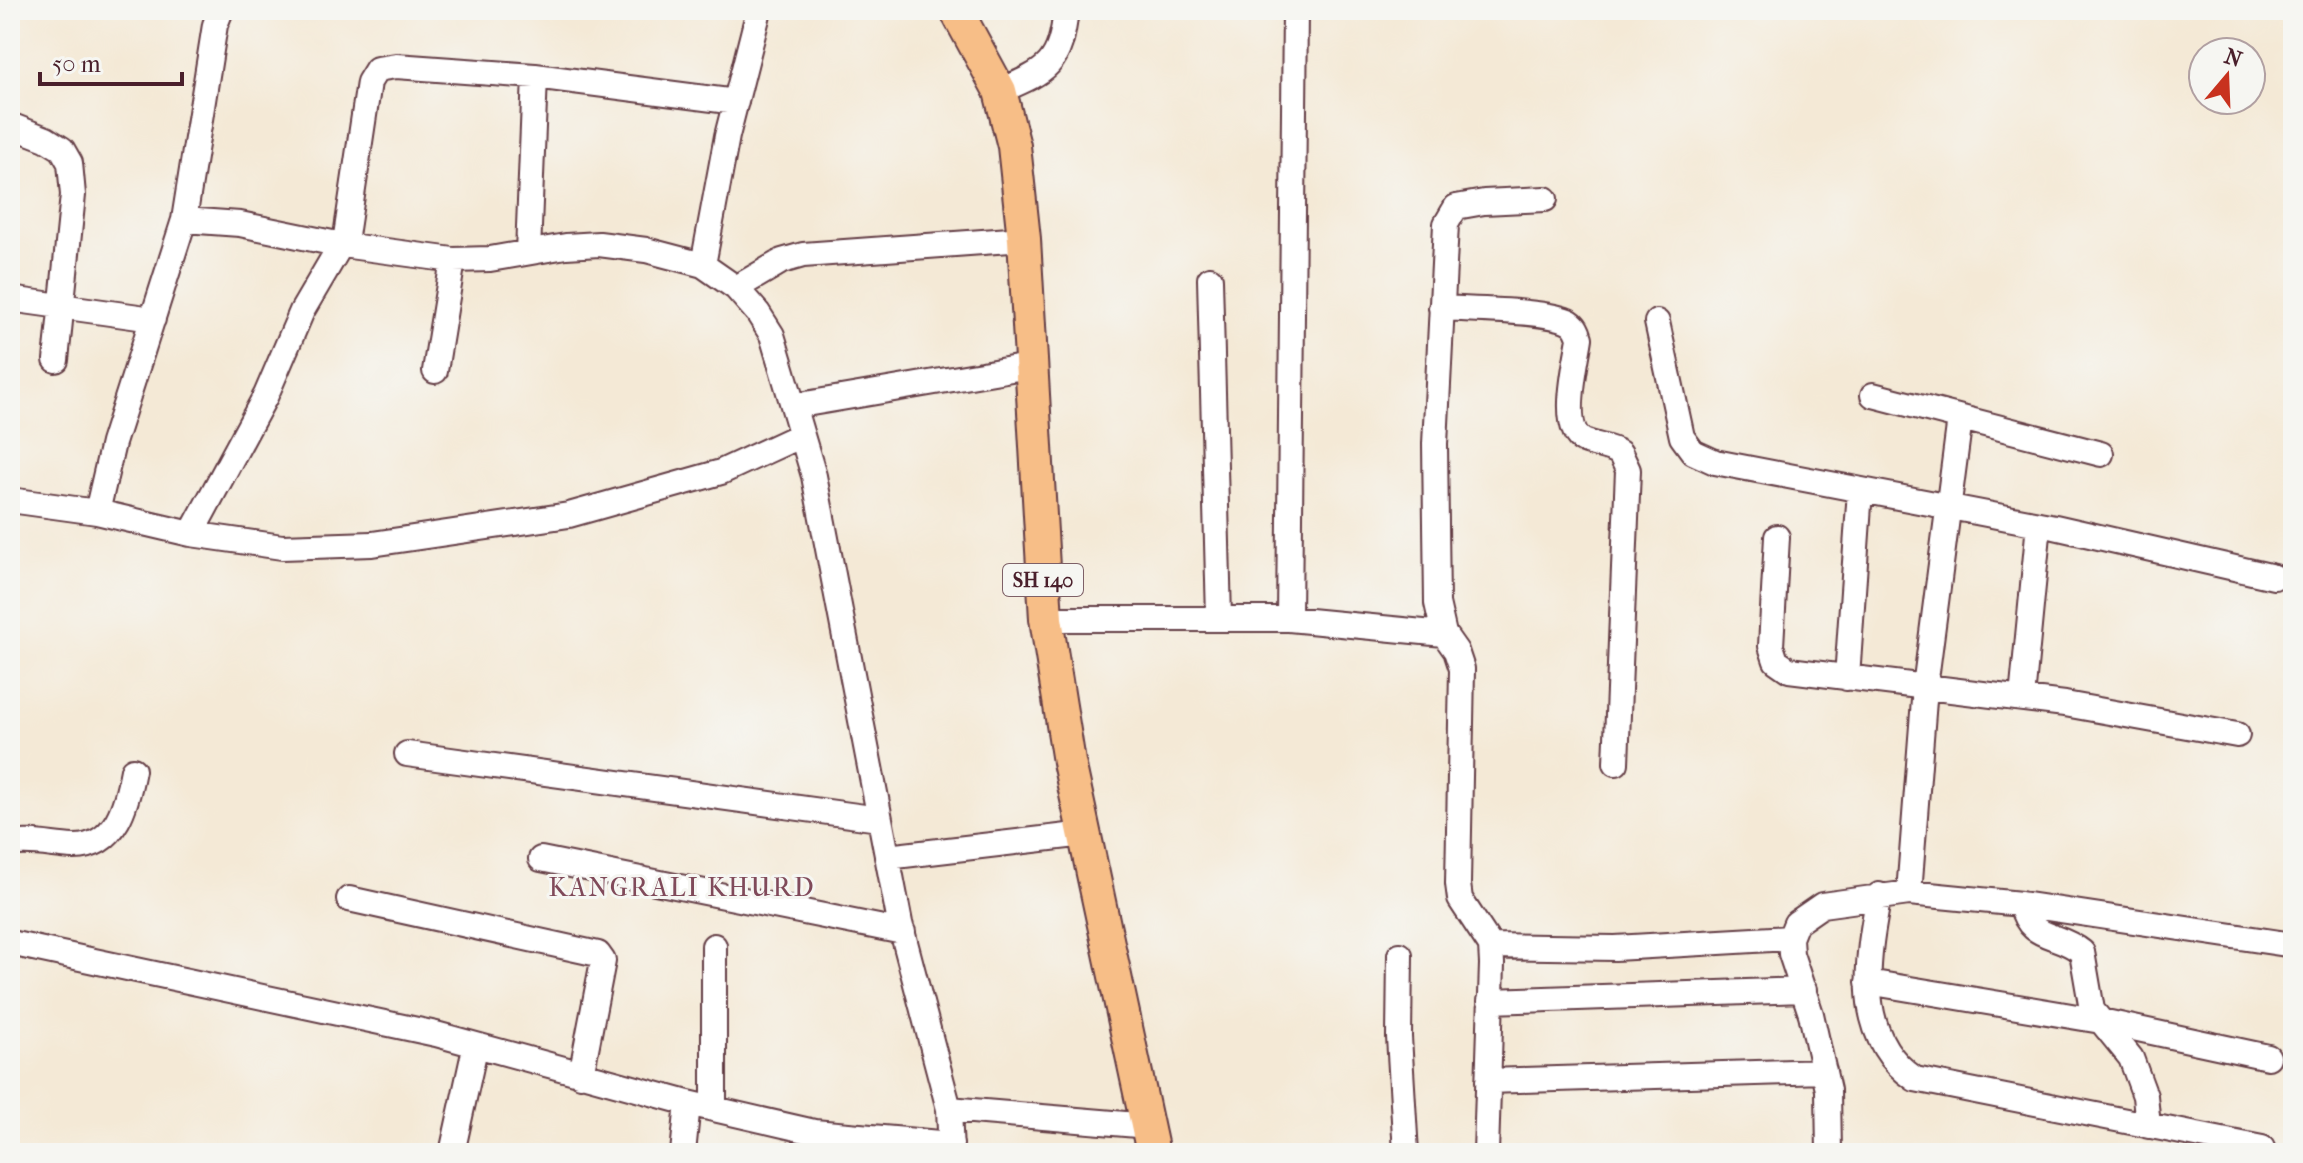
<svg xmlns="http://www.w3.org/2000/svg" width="2303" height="1163" font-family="'IM FELL French Canon',serif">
<rect width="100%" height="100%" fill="#f6f6f2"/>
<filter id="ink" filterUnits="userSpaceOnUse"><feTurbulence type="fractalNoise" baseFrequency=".0125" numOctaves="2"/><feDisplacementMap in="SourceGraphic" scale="16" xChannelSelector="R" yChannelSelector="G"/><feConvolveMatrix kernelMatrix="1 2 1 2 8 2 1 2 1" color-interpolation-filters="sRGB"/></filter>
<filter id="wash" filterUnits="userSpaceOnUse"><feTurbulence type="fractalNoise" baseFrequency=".006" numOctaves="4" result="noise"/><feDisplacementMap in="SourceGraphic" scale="32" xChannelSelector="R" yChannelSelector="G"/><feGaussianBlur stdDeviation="1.8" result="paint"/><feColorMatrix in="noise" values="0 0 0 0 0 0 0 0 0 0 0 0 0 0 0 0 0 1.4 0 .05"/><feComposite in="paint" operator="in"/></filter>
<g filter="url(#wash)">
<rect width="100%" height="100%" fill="#f4e9d6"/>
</g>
<g filter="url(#ink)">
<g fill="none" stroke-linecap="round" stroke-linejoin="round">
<defs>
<path id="minor" d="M1000,91C1049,70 1060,65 1066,10
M10,125L46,139L62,149L70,163L73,195L56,360
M184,220L215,25L221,10
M528,252L535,76
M703,265L727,136L759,10
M1210,279L1219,618
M736,288L782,261L803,255L1024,239
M10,299L153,319
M1441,308C1469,310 1549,310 1570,322C1576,326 1578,331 1580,338C1577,360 1559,429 1584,441C1596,446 1608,446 1620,453L1628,470L1616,763
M1657,322L1682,437L1693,452L1715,462L2055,527L2274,577
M435,371L453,260
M1873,395L2101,454
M794,406L1029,366
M10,500L97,512L191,534L282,547L372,544L569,515L721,472L801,435
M97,512L113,443L184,220L240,224L342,245L453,260L490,259L566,246L599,244L646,250L703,265L736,288L758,313L772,335L814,476L900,923L949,1109L951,1153
M191,534L266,395L302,311L346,236L369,82L377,69L396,66L535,76L736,102
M1777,537L1771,646L1776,661L1789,670L2065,704L2237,735
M1046,619H1289L1444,634
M1289,619L1295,10
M1847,678L1860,490
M2022,698L2039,524
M407,754L879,819
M10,844C31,840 52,846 73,847C117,848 127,802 133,770
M887,857L1085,834
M541,859L903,932
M1909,893L1925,687L1960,418
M1879,895C1867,959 1853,1037 1915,1079L2262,1148
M349,899L598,954L603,961L581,1075
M2021,904C2030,942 2056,931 2082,952L2092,1010L2131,1058L2145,1096L2148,1126
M10,943L436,1034L688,1103L814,1132L951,1144
M1491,946L1615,948L1790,938
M1400,955L1399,1037L1406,1153
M1868,982L2101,1021L2268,1057
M1490,1001L1804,990
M1488,1081L1824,1071
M714,1109V946
M949,1109L1149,1126
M452,1153L475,1048
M683,1153L688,1103
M1486,1153L1492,964L1491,946L1460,899L1458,884L1462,669L1456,651L1444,634L1437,603L1435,444L1446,224L1456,207L1484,202L1545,199
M1829,1153L1828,1090L1811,1014L1791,954L1790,938L1796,923L1822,905L1909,893L2021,904L2293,945"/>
<path id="major" d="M956,10L1000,91L1014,146L1024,239L1046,619L1069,762L1153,1153"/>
</defs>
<!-- minor casing -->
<use href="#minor" stroke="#643d45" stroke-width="28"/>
<!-- major casing -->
<use href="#major" stroke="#643d45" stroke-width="36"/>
<!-- minor -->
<use href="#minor" stroke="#fff" stroke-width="24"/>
<!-- major -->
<use href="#major" stroke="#f7be87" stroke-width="32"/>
</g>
</g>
<g text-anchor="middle" stroke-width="6" stroke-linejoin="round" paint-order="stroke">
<!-- shield labels -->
<rect fill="#f6f6f2" stroke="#7e6067" stroke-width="2" x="1003" y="564" width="80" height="32" rx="6"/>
<g font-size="20" font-weight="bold" fill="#4a1f2b">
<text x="1043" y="587">SH 140</text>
</g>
<!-- quarter labels -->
<g font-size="26" letter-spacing="2" fill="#804a5a" stroke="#f6f6f2">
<text x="682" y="896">KANGRALI KHURD</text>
</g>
</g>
<!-- margin -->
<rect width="2303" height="1163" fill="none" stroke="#f6f6f2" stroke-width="40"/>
<!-- north arrow -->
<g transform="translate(2227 76) rotate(19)"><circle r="38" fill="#f6f6f2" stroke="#b1a0a2" stroke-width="2"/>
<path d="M0-6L14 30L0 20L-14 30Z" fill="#c8321e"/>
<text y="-12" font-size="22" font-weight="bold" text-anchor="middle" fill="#4a1f2b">N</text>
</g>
<!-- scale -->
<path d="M40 72v12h142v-12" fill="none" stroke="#4a1f2b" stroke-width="4"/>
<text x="52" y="72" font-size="24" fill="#4a1f2b" stroke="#f6f6f2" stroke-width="6" paint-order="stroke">50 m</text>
</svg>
